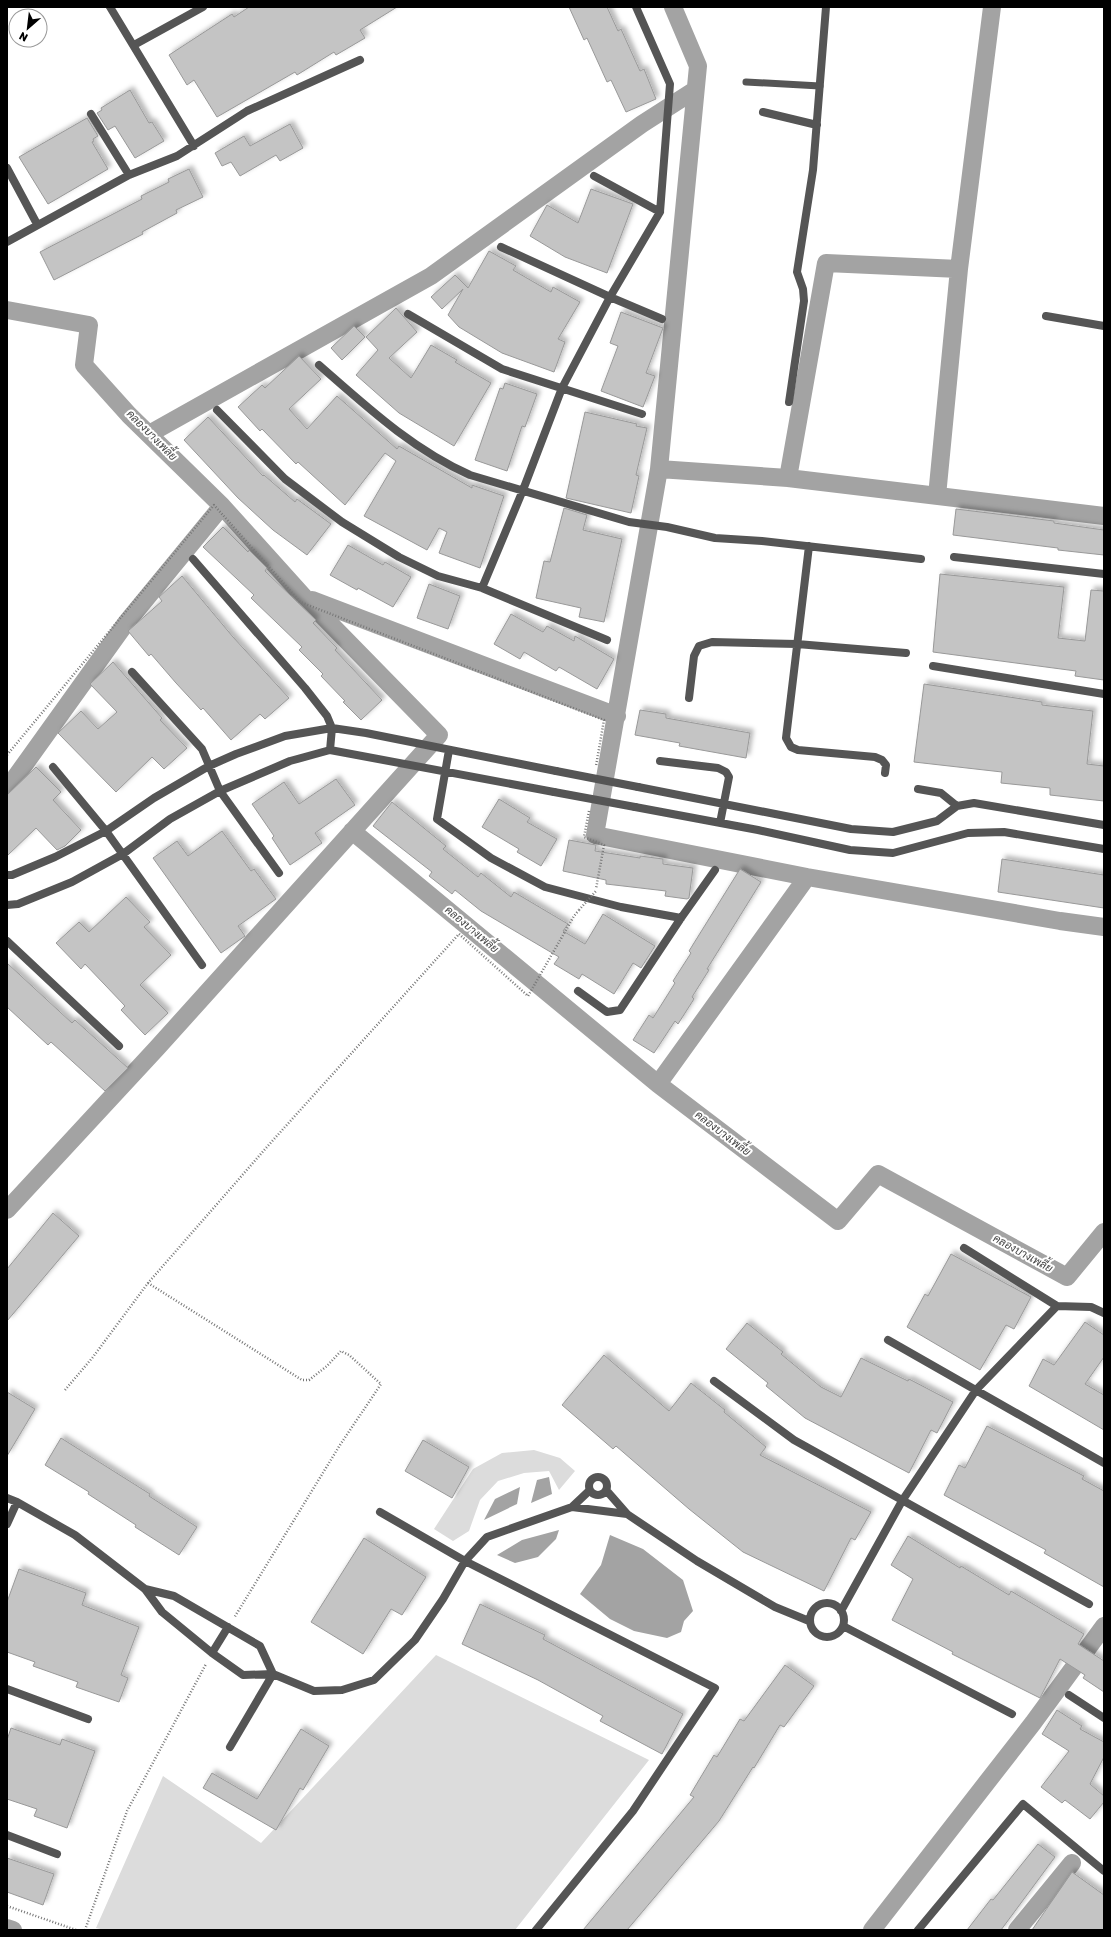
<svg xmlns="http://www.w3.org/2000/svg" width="1111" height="1937" font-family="Rubik,Sarabun,sans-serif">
<defs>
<filter id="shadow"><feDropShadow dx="3.5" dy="-3.5" stdDeviation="2" flood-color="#0004"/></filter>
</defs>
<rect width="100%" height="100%" fill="#fff"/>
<!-- green -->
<path fill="#dcdcdc" d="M534,1450L560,1458L575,1471L559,1490L549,1471L524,1473L498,1481L480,1500L469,1531L453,1541L434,1529L473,1469L502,1453Z
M436,1655L649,1760L515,1930H105L96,1928L163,1776L261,1843Z"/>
<!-- water -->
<path fill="#a3a3a3" d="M549,1477L552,1494L531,1503L537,1480Z
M520,1487L517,1504L484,1520L495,1499Z
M559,1530L556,1539L538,1557L515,1563L497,1555L522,1540Z
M610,1535L643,1549L683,1580L693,1611L684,1621L681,1632L667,1638L634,1631L610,1619L580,1594L601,1565Z"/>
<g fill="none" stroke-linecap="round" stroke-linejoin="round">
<!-- canal -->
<path stroke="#a3a3a3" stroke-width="18" d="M673,7L698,66L659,469L595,835L807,877L1060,921L1104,927
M7,310L89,325L84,365L129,415L222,506L304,597L439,735L157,1048L7,1210
M149,434L431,276L642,124L695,90
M659,469L788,478L1104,516
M788,478L826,263L959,269
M937,496L959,269L992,7
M312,600L617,716
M7,789L126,623L222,506
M352,831L658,1084L838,1221L878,1174L1067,1277L1104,1232
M658,1084L807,877
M7,1928L13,1930
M872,1930L1033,1723L1104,1626
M1017,1930L1072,1863"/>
</g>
<!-- building -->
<path fill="#c4c4c4" stroke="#999" filter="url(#shadow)" d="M249,7H397L360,30L365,38L336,55L334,52L297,75L295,72L217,117L194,80L187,85L169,55L232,14L234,17Z
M569,7H607L618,31L621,29L640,71L644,69L656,99L626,112L611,80L607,82L587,38L584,40Z
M130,90L149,123L152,122L164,141L135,158L115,126L108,130L97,113L102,110L101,108Z
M87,118L98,136L93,139L94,141L92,142L108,169L48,204L19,157Z
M290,124L303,148L280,161L276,155L240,176L231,162L222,166L215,153L244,136L250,146Z
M189,169L203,197L176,210L177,213L142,232L143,234L54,280L40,252L142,199L141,196L169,182L168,179Z
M591,189L633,204L607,273L565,257L530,236L547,205L578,223Z
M489,251L516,266L513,270L551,292L553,287L580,302L558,339L565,342L554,372L502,353L459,327L448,315L463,289L442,309L431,297L455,275L468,288Z
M396,308L417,332L389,358L411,378L431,345L457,360L455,362L491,383L454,446L399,413L356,375L378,350L366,337Z
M621,312L663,328L646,373L655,376L643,407L601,391L618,346L610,343Z
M354,326L365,337L342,360L331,348Z
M299,356L321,379L289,409L307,429L337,396L397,449L399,446L472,488V485L504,496L480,568L439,553L447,532L439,528L427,550L364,516L396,461L385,453L345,505L298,462L296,464L262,429L260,431L238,407L262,385L265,388Z
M505,383L537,394L525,427L522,426L507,471L475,460L500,388L503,389Z
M585,412L637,424L636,426L647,428L636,475L639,476L631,513L566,498Z
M208,417L263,476L264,475L295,502L297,499L331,524L307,555L273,530L238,498L184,440Z
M564,508L587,515L583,530L622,539L604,622L579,617L581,608L536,598L544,561L550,562Z
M956,509L1054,521V523L1104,530V555L1058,550V548L953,535Z
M223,527L248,552L249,550L267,568L265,571L316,620L313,623L337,648L335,650L382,700L361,720L343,702L345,701L321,676L323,674L299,650L302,647L251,598L254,595L203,547Z
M348,545L383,565L385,562L411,577L393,607L358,588L357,590L330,575Z
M940,574L1064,587L1058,638L1085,641L1091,590L1104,591V680L1075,676L1076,671L933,652Z
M182,576L233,637L289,698L265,719L260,714L231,740L203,708L201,710L176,683L151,654L149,656L128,631L162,601L159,597Z
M429,584L460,596L448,629L417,618Z
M511,614L543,632L547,626L574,641L575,636L614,659L597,689L559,667L556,671L524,652L520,659L494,644Z
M113,662L162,718L160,720L187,748L164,769L152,757L116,792L58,733L81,711L98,729L117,712L90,684Z
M924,684L1042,702V705L1093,711L1087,764L1104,766V801L1050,795V788L1001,783L1002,772L914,762Z
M640,710L666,714V718L750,733L746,758L679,746L680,743L635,735Z
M36,767L61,792L53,800L81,830L65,846L57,850L36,828L7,856V795Z
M336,779L355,805L315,833L322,843L290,865L272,838L274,836L252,804L284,782L299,804Z
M499,799L530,818L527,822L557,839L541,866L517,852L519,849L482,827Z
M392,802L446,846L443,849L478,877L481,873L511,897L514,892L568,924L563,931L585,944L603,914L655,946L641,968L633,963L614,994L582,974L579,979L554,964L559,957L481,911L455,890L452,894L429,876L432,872L373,826Z
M222,831L251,871L254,869L276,899L238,926L245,936L221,953L153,858L177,841L188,856Z
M569,840L596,845L595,851L640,858V856L663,859V864L693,868L689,898L687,899L665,896L666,891L606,884V880L563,871Z
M1002,859L1104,875V908L998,892Z
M740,869L761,882L707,969L709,970L692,997L694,999L678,1024L675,1021L654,1053L633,1040L649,1015L653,1018L675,983L673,981L691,953L689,951Z
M126,897L150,922L144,927L171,955L140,985L168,1013L145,1035L121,1010L125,1006L85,964L81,969L56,943L79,922L89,932Z
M7,963L72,1023L75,1020L128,1068L105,1091L51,1042L48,1045L7,1007Z
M53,1213L79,1236L7,1321V1269Z
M951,1254L1031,1297L1014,1329L1006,1325L980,1370L907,1327L925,1294L928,1296Z
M1085,1322L1104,1335V1357L1085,1384L1104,1395V1430L1029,1386L1043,1359L1054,1365Z
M747,1323L783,1352L781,1354L821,1387L841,1397L861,1358L908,1381L909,1379L953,1402L937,1433L931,1430L909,1473L805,1418L766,1386L768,1383L726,1349Z
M604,1355L669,1411L691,1383L725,1410L724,1412L766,1447L760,1455L871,1512L855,1540L851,1538L824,1591L743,1552L689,1509L616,1446L613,1449L562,1405Z
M7,1392L35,1409L7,1456Z
M987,1426L1084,1476L1082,1479L1104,1491V1587L1044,1553L1046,1550L944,1495L959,1465L965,1468Z
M61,1438L150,1494L149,1496L197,1527L179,1555L135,1527L136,1525L88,1494L89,1492L45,1465Z
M423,1440L469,1467L452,1498L405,1471Z
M908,1536L960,1568L961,1566L1009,1595L1011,1591L1084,1634L1078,1644L1104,1661V1692L1083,1678L1085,1675L1060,1659L1040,1698L952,1654L953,1652L892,1620L913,1579L891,1565Z
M364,1538L426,1577L402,1615L391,1609L363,1654L311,1622Z
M19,1569L86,1593L82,1605L139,1627L121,1675L128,1678L119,1702L76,1687L78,1682L33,1666L35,1662L7,1652V1602Z
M480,1604L545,1635L543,1639L683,1714L662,1754L600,1721L603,1716L538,1680L462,1644Z
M785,1665L814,1686L784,1727L780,1725L754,1768L753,1767L719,1821L627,1930H583L694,1797L690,1795L714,1755L717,1757L740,1719L744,1721Z
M1057,1710L1082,1726L1080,1729L1104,1742V1757L1090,1784L1104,1796V1802L1090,1819L1065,1800L1062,1803L1041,1787L1069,1751L1042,1734Z
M11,1728L60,1745L62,1739L95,1751L67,1828L34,1816L37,1809L7,1799V1740Z
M301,1729L329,1746L303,1790L300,1788L276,1830L203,1788L212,1773L257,1799Z
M1038,1844L1055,1857L1001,1930H967L991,1899L993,1900Z
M7,1858L54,1874L43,1905L7,1892Z
M1072,1872L1104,1895V1930H1032Z"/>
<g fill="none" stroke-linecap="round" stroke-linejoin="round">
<!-- path -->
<path stroke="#777" stroke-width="2.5" stroke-dasharray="1 2" stroke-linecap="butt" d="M7,755L214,505L300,602L604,720L596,766
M589,811L584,837L604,845L596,889
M148,1283L302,1380H309L327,1366L341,1351L349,1355L381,1384L340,1445L234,1618
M65,1390L93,1357L148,1283L266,1148L459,934L528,996L574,916L579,910
M7,1906L76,1930
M85,1930L127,1811L206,1664"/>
<!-- lane -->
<path stroke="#555" stroke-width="7" d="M746,82L820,86"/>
<!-- street -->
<path stroke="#555" stroke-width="8" d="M110,7L194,146
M134,45L203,7
M763,112L817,125
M91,114L129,175
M7,168L37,224
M594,176L660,212
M7,242L129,175L177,156L247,111L360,60
M501,247L610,297L662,319
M408,314L502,369L642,414
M1046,316L1104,326
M319,365C367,407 412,449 470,475L629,522L667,527L715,538L762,541L921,559
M789,402L804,301L803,289L797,272L813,170L826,7
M217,410L285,479L342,522L399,557L438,576L482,588L607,640
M809,546L786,738L791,747L798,750L875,757L882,760L886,765L885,773
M954,557L1104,574
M193,559L305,688L327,716L332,728L330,750
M482,588L523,490L562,388L610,297L660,212L670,84L636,7
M933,666L1104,694
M132,672L202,749L220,791L279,873
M689,698L694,656L699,646L712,642L797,644L906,653
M449,750L437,819L491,858L545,887L621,907L681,918
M660,761L718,768L726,772L729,777L720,823
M53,767L106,831L202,965
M638,787L851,829L893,832L937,821L957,806L974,803L1104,825
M918,789L941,793L957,806
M635,807L758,830L850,850L893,853L968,833L1004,832L1104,849
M7,875H12L55,857L106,831L154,798L209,766L236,754L285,736L332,728L366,733L556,771
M7,905L18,904L72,882L123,854L170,819L220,791L290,761L330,750L554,792
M7,941L119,1046
M578,991L607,1012L620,1010L681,918L715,870
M964,1248L1057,1306L1091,1307L1104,1313
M888,1340L1104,1463
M714,1381L794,1440L1089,1604
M589 1486a9 9 0 1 1 18 0a9 9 0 1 1-18 0Z
M606,1490L627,1514
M7,1498L17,1502L75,1535L145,1589L162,1612L212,1653L243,1675L273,1674L314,1691L342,1690L374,1680L415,1640L443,1599L465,1561L487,1537L572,1507L590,1490
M572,1507L627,1514L697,1561L775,1607L809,1621
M380,1512L465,1561L715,1688L633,1811L536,1930
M7,1524L17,1502
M145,1589L174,1596L260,1646L273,1674
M810 1620a17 17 0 1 1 34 0a17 17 0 1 1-34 0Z
M841,1611L902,1501L976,1390L1057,1306
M843,1626L1012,1714
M212,1653L228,1627
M7,1689L88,1719
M1069,1695L1104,1718
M230,1747L273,1674
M7,1835L57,1854
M918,1930L1023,1804L1104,1871"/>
<!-- path-bridge -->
<path stroke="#777" stroke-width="2.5" stroke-dasharray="1 2" stroke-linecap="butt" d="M579,910L596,891"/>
<!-- street-bridge -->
<path stroke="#555" stroke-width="8" d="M556,771L638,787
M554,792L635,807"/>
</g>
<g text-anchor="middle" stroke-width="4" stroke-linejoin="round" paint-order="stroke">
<!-- water labels -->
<g font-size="11" font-style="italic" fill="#444" stroke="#fff">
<text transform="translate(152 435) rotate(45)" y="4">คลองบางเพลี้ย</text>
<text transform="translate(472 929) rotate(40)" y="4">คลองบางเพลี้ย</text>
<text transform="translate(723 1133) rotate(37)" y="4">คลองบางเพลี้ย</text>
<text transform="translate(1023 1253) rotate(29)" y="4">คลองบางเพลี้ย</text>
</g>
</g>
<!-- border -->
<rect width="1111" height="1937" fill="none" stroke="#000000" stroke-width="16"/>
<!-- north arrow -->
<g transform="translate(28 28) rotate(208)"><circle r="19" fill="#ffffff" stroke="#999999"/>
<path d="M0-3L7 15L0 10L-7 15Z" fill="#000000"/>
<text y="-6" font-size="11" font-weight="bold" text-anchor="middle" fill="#000000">N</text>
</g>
</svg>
